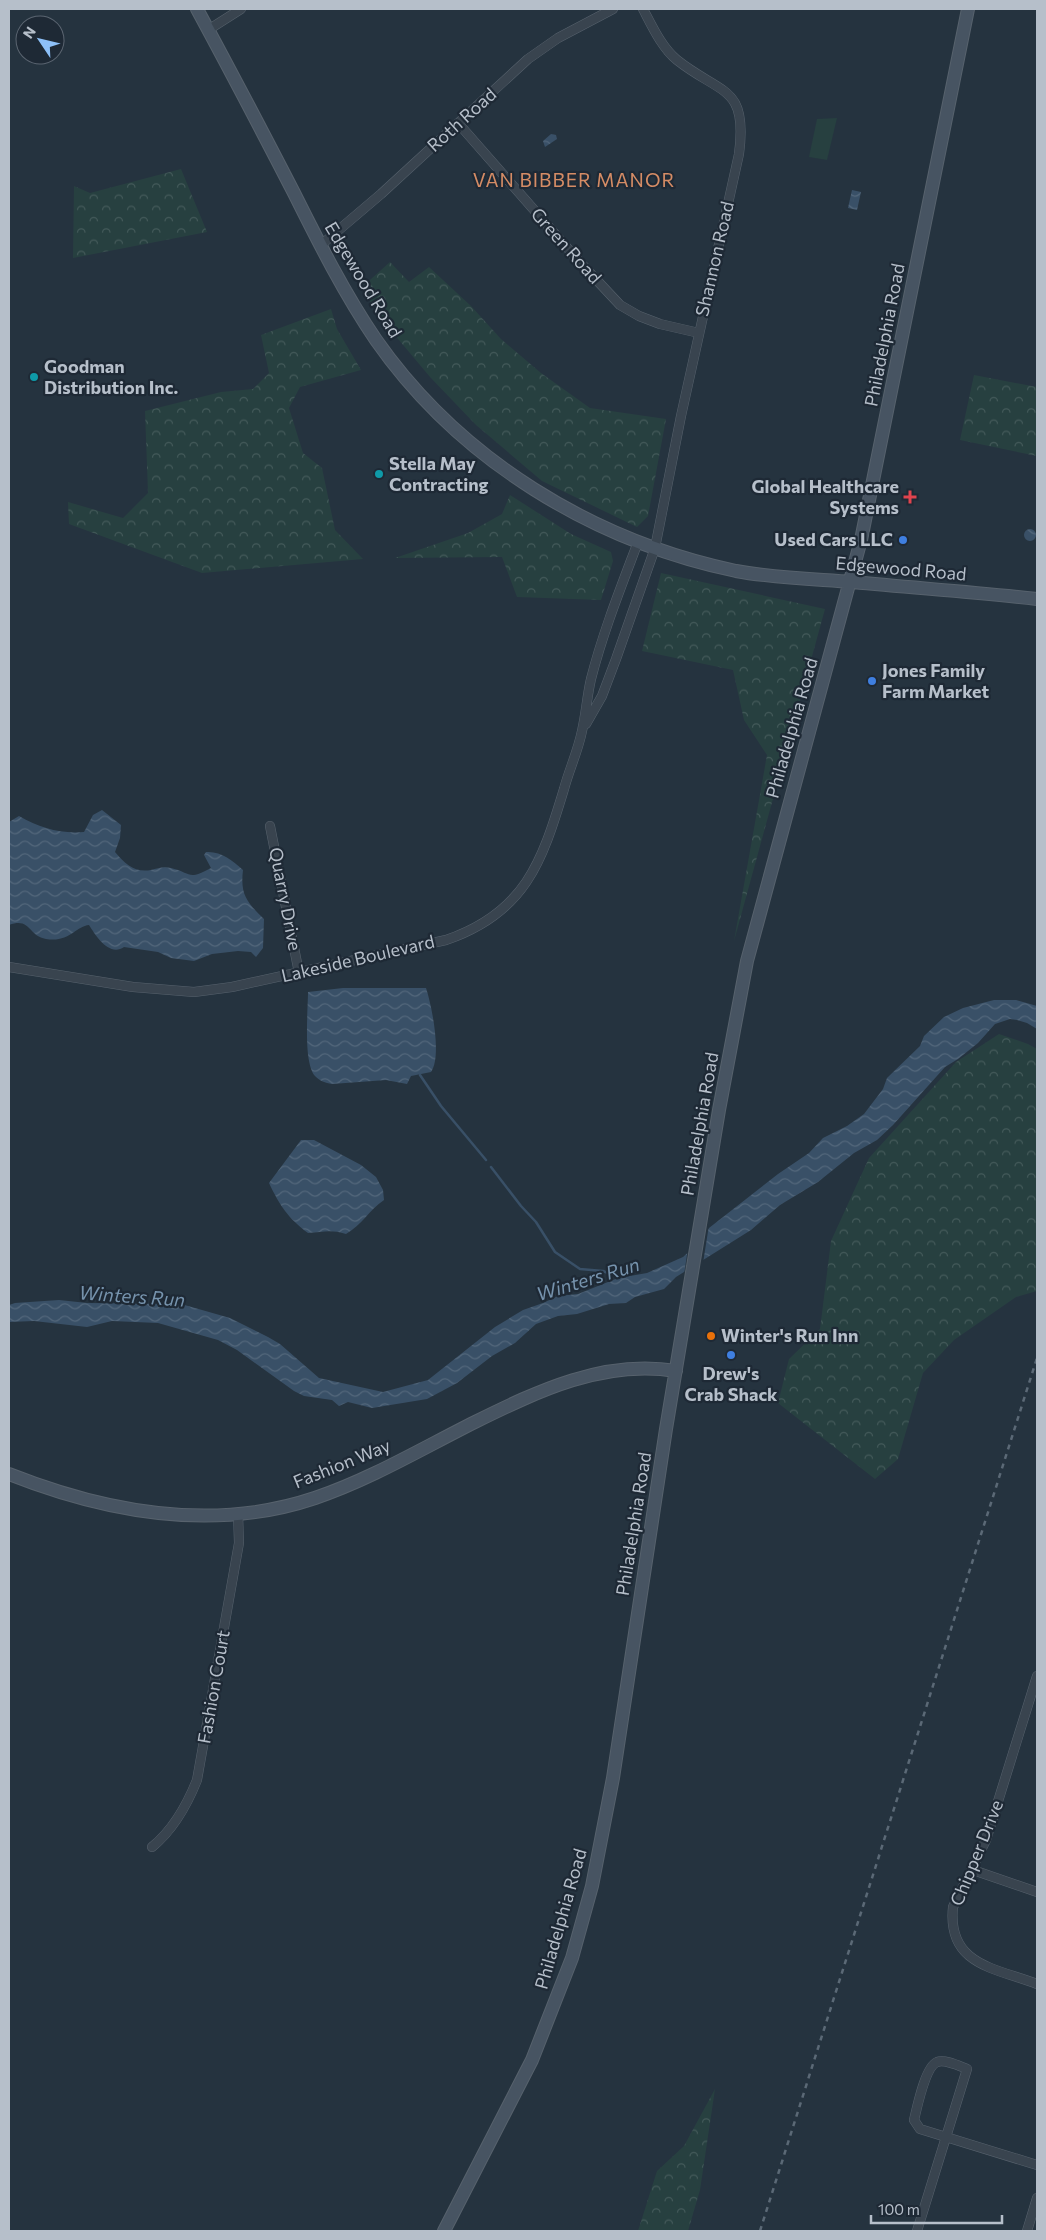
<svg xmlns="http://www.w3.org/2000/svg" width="1046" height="2240" font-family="Commissioner,sans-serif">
<defs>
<pattern id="forest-crowns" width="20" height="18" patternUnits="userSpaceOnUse" patternTransform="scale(1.25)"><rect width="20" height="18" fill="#274040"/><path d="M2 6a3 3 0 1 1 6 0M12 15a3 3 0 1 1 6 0" fill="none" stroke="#445a5a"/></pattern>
<pattern id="water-waves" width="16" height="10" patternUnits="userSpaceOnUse" patternTransform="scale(1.25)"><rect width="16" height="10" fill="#395067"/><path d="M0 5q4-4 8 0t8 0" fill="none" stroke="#53677b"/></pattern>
</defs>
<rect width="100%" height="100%" fill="#25333f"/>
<!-- green -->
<path fill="#274040" d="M837,118L827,160L809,157L817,119Z"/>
<!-- forest -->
<path fill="url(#forest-crowns)" d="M181,169L207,232L73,258L74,186L90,193Z
M390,262L409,282L429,267L471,306L501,339L541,373L590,408L666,419L648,516L637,527L542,481L476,425L430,377L383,321L361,288Z
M331,309L337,329L361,370L300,387L289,408L303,453L322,468L335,530L363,559L202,573L69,524L68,502L123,518L148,493L145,411L221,392L253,389L269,373L261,335Z
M974,375L1037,387V456L960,440Z
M510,495L571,534L611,552L613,561L601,600L517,597L502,557L395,558L468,533L502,514Z
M661,573L825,609L734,941L767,755L744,720L733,670L642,651Z
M999,1034L1028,1044L1037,1049V1291L1016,1297L954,1340L923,1373L898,1459L875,1479L778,1403L789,1359L820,1329L831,1241L869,1158L956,1062Z
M715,2089L700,2190L688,2231H638L657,2171L684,2146Z"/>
<!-- water -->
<path fill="url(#water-waves)" d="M551,134L556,135L557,139L545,147L543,141Z
M852,190L861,192L857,210L848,208Z
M1024 535a6 6 0 1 1 12 0a6 6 0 1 1-12 0Z
M102,810L121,825L120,838L115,852C125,864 135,873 151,870C158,868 164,866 171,868C192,873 187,881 211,868L204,855L206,852C221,851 232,860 243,870C240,895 247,902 264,919L263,948L256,957L251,952L238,951L212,954L194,961L171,958L158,952L124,947C109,957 96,936 89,925C76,926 69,943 46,939C28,936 31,917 9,925V822L19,816C40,828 60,834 84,832L93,815Z
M343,988H426C432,1006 442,1057 431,1072L411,1076L407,1084L386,1080L332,1084C325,1083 320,1081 315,1076C303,1062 308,1011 308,992Z
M994,1000H1016L1037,1006V1029L1027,1023L1017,1020L1010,1019L995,1024L978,1043L958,1059L945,1067L893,1125L877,1140L854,1153L818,1182L780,1205L751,1230L676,1277L664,1289L635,1297L626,1303L609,1304L577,1314L558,1316L536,1324L515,1343L492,1356L457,1383L427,1399L372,1408L348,1402L339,1406L332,1400L304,1396L294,1391L237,1350L218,1340L158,1323L112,1321L87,1327L34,1321L9,1322V1305L15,1303L59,1300L87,1303L181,1304L230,1318L268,1337L280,1344L319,1378L383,1392L428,1380L495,1327L523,1310L543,1303L558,1296L578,1294L628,1274L630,1276L647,1273L683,1257L693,1248L709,1228L778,1174L809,1153L823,1138L847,1126L864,1114L883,1089L887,1078L920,1046L924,1036L944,1017L963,1008Z
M301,1140H314L361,1165L376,1177L383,1190L384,1200C369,1210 362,1225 346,1234C331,1229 323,1232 308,1233C288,1218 280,1206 269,1183Z"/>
<!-- pier -->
<path fill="#25333f" d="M709,1225L703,1263L684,1275L688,1248Z"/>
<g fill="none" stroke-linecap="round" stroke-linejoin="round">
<!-- stream -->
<path stroke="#395067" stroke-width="2.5" d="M420,1075L441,1106L486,1160
M491,1167L521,1206L536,1222L555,1252L580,1269L603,1271L615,1276L618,1280"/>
<defs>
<path id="street" d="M208,30L241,9
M458,123L577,259L620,305L639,316L660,324L699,333
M321,245L381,194L528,59L558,38L613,9
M586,724L602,696L616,659L655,548L681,416L739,154C748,85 721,95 677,60C662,48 652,26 643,9
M270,826L299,973
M9,967L133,987L194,992L232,987L446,940C525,913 542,862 564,789C569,770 578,751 582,731C586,714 587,696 591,679C603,632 621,587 638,542
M1037,1676L986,1840L953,1907C947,1965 995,1968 1037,1984
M152,1847C173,1830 187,1805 197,1780L239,1543L238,1513
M973,1870L1037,1892
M917,2231L967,2069C959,2066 945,2059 937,2062C925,2067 917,2108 914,2120L920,2129L1037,2165
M1027,2231L1037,2198"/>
<path id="secondary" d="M197,9C230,70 262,131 294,193C319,243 344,293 376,340C460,460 593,541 736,571C774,578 814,579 853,582C914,588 976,592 1037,599
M9,1474C105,1512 214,1532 315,1498C371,1479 423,1448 475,1422C538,1391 604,1359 676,1371
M444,2231L532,2060L572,1958L592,1886L613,1778L666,1429L719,1110L747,961L861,540L968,9"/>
</defs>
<!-- street casing -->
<use href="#street" stroke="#57626d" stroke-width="10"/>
<!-- secondary casing -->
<use href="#secondary" stroke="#57626d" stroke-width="14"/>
<!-- street -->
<use href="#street" stroke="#39444f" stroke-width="9"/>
<!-- secondary -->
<use href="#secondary" stroke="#475462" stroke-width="12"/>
<!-- rail -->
<path stroke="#5b6976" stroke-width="2.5" stroke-dasharray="5 5" stroke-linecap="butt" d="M760,2231L1037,1358"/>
</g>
<!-- markers -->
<g fill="#0f9aa8" stroke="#1e2935" stroke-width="2">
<circle cx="34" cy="377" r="5"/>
<circle cx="379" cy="474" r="5"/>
</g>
<path fill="#e0444e" stroke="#1e2935" stroke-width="2" d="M907.5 489.5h5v5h5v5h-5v5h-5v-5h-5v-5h5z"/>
<g fill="#3f7fe0" stroke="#1e2935" stroke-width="2">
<circle cx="903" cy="540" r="5"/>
<circle cx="872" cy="681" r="5"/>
<circle cx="731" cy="1355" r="5"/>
</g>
<circle fill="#e8710a" stroke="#1e2935" stroke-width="2" cx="711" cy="1336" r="5"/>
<g text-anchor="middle" stroke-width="4.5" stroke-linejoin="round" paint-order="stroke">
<!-- street labels -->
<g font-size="18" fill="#b6bfca" stroke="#1e2935">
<text transform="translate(462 120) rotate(-42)" y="6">Roth Road</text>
<text transform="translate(566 246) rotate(48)" y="6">Green Road</text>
<text transform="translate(715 259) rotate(-77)" y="6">Shannon Road</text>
<text transform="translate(363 280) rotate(59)" y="6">Edgewood Road</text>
<text transform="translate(885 335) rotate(-79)" y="6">Philadelphia Road</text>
<text transform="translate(901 569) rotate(5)" y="6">Edgewood Road</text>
<text transform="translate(792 728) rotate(-74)" y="6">Philadelphia Road</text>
<text transform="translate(285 899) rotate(79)" y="6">Quarry Drive</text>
<text transform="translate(358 959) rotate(-13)" y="6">Lakeside Boulevard</text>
<text transform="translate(700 1124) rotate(-80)" y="6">Philadelphia Road</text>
<text transform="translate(342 1464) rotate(-22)" y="6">Fashion Way</text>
<text transform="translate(634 1524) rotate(-81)" y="6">Philadelphia Road</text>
<text transform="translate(214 1687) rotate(-80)" y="6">Fashion Court</text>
<text transform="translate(977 1853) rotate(-68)" y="6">Chipper Drive</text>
<text transform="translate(561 1919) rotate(-74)" y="6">Philadelphia Road</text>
</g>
<!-- poi labels -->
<g font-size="18" font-weight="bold" fill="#b6bfca" stroke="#1e2935" text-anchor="start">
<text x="44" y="373">Goodman<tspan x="44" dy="21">Distribution Inc.</tspan></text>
<text x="389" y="470">Stella May<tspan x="389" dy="21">Contracting</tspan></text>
<text x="899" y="493" text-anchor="end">Global Healthcare<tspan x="899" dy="21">Systems</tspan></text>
<text x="893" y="546" text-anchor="end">Used Cars LLC</text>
<text x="882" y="677">Jones Family<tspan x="882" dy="21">Farm Market</tspan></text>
<text x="721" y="1342">Winter's Run Inn</text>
<text x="731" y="1380" text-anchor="middle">Drew's<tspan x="731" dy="21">Crab Shack</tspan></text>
</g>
<!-- neighbourhood labels -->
<g font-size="19" letter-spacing="1" fill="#d58c65" stroke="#1e2935">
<text x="574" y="187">VAN BIBBER MANOR</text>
</g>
<!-- water labels -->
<g font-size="19" font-style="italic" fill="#7693ad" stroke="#1e2935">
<text transform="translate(588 1279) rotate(-17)" y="7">Winters Run</text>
<text transform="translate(132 1296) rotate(4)" y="7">Winters Run</text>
</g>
</g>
<!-- border -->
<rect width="1046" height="2240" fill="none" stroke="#b6bfca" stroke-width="20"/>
<!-- north arrow -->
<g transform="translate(40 40) rotate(305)"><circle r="24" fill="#1e2935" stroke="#5b6571"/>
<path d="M0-4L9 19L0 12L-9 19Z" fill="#8dc0f8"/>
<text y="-8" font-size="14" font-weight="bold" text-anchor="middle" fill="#b6bfca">N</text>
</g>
<!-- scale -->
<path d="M871 2215v8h131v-8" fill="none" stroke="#b6bfca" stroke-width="2.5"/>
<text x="878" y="2215" font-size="15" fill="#b6bfca" stroke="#1e2935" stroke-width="4" paint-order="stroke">100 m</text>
</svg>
